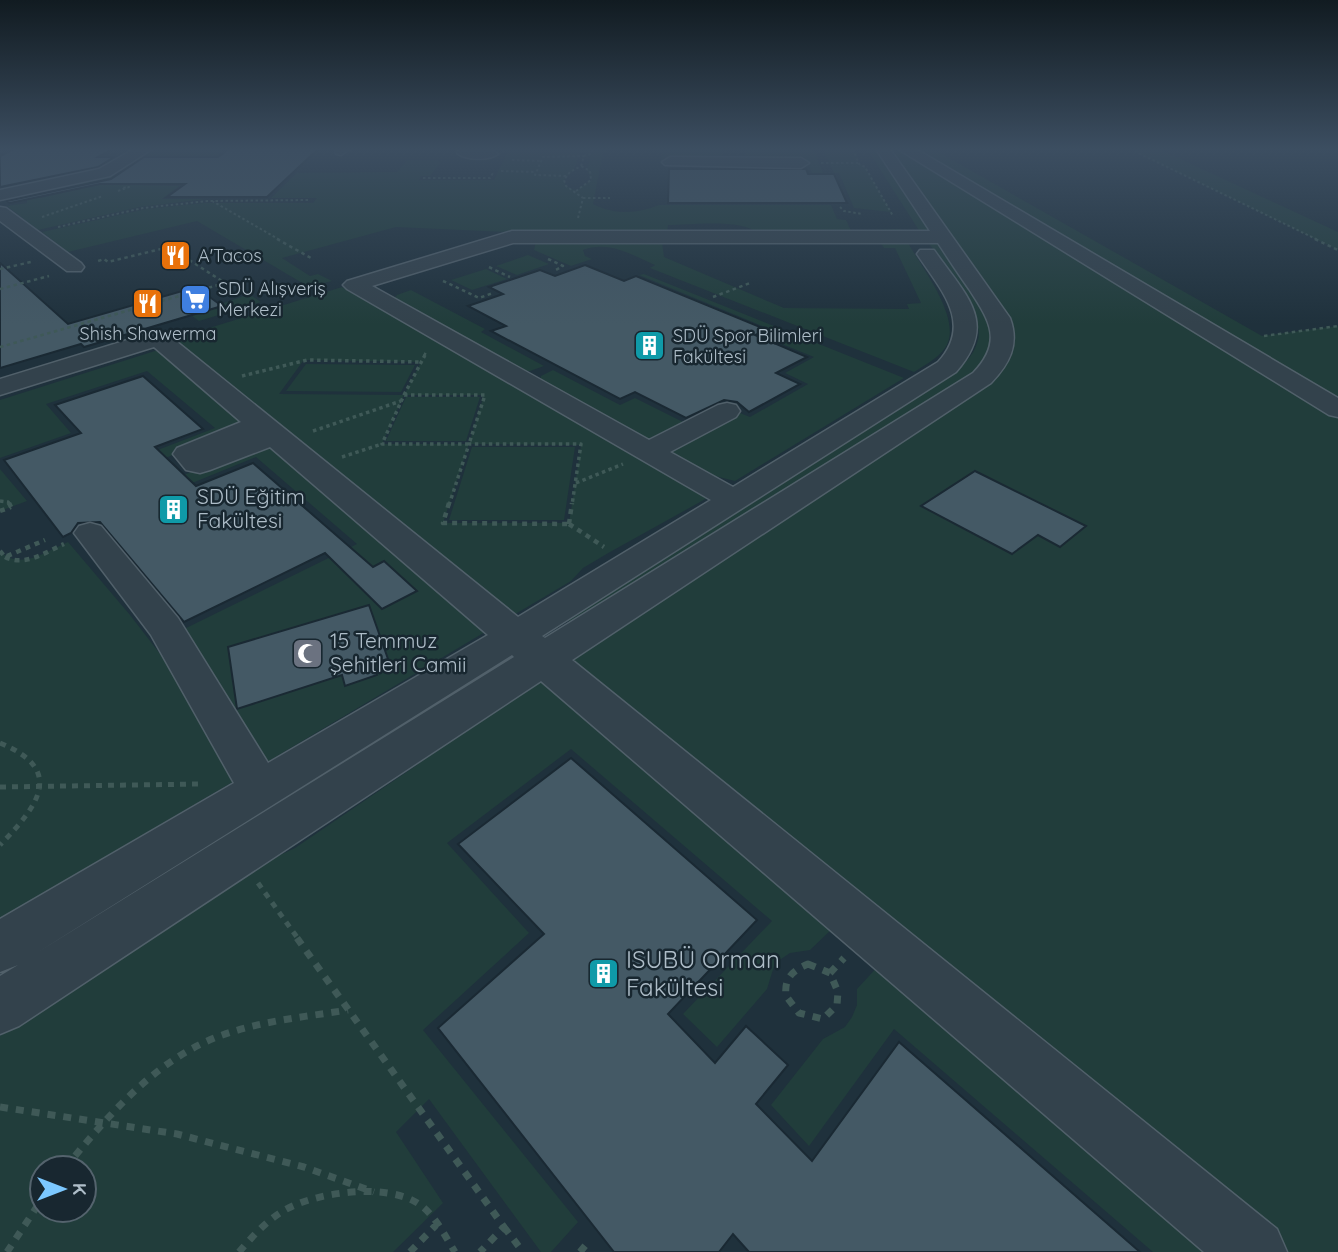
<svg xmlns="http://www.w3.org/2000/svg" width="1338" height="1252" font-family="Quicksand,sans-serif">
<rect width="100%" height="100%" fill="#1f313c"/>
<!-- green -->
<path fill="#213d3b" fill-rule="evenodd" d="M151,149H226L216,156H171L128,185L179,186L162,199H206L140,207L38,230L7,206L27,203V199L19,193L30,191L40,198L81,189L72,182L117,175L122,172L118,169Z
M473,149L590,150L589,153H580L574,169L564,180L566,186L576,191L591,180L587,169L593,149H614L603,153L593,204C614,215 637,214 659,205H831L837,219L846,220L851,231L900,229L902,232L759,234C742,218 692,225 668,225L667,232H506L396,227L282,258L310,276L318,274L332,281L309,287L197,221L68,252L42,232L146,209L204,203H313L317,198H271L297,173L397,172L407,160H438L441,162L430,176H421L419,180H494L508,151H471Z
M653,149H721L722,159L661,160V153Z
M744,149H813L823,173H812L806,160L746,159Z
M823,149H853L859,163L865,167L891,212L854,208L839,173H834Z
M867,149H877L933,231L920,232Z
M890,149H897L1338,417V1252H1288L564,661L990,382C1009,365 1018,347 1010,322Z
M913,149H933L1262,336L1338,326V400Z
M1130,149H1159L1338,232V250Z
M536,241L662,242L664,257L784,308L909,309L907,304L921,303L895,248H884L881,243H908C922,268 964,321 945,348C937,359 925,365 914,372L650,268L655,265C632,255 609,240 583,250L585,256L592,259L571,266L534,250Z
M928,242L942,244C956,266 989,303 993,328C996,346 982,364 971,376L572,623L563,616L947,379C960,368 974,357 978,340C985,315 942,263 928,242Z
M528,255L549,264L517,275L496,266Z
M486,269L507,279L472,290L451,280Z
M644,274L904,378L735,481L707,474L673,454L672,450L740,413L750,417L808,384L785,373L814,357L762,336L772,330L639,275Z
M342,287L709,497L610,552L583,568L571,581L512,616L174,339ZM307,360L421,362L404,395L279,394L303,361ZM404,395H484L469,444H382ZM469,444L581,445L569,523H443Z
M411,290L485,329L481,332L544,366L530,371H523L393,300L397,295Z
M249,294L261,302L199,321L191,315Z
M158,350L249,425L150,464L142,456L215,428L147,371L46,404L71,433L0,458V400Z
M306,364L415,365L401,392L286,391Z
M553,370L620,405L635,398L683,422L646,440L540,381L541,376Z
M406,397H480L466,441H386Z
M267,442L485,632L262,765L180,631L357,544L256,457L175,490L166,482ZM384,562L417,591L382,609L351,579ZM369,605L387,658L373,663L376,676L345,686L342,675L237,708L228,647Z
M472,447H575L564,520H449Z
M0,469L27,501L0,511Z
M68,542L130,615L164,659L236,780L0,919V551C20,571 45,552 68,542Z
M539,677L833,928L810,950L790,953L775,963L767,989L717,1047L683,1014L772,921L571,749L447,843L529,933L423,1030L578,1222L551,1252H541L429,1099L396,1132L443,1203L393,1252H0V1036L257,866L295,848L417,765L437,745ZM42,1168H84V1210H42Z
M882,962L1226,1252H1153L894,1029L809,1146L771,1105L823,1039L845,1027L852,1017L857,1005V989Z"/>
<!-- building -->
<path fill="#445965" stroke="#1a2933" stroke-width="2" d="M14,149H112L98,157H114L98,167L0,187V156Z
M229,149H318L267,197H167L185,184H100L10,203L7,201L111,179L144,157H218Z
M669,169H806L808,174H834L847,203H668Z
M0,263L68,324L196,287L222,306L84,347L81,344L0,368Z
M585,265L624,281L636,276L767,330L755,335L807,357L776,373L800,384L749,412L737,402L724,400L686,418L635,392L620,399L491,331L506,326L468,306L503,294L489,287L540,270L555,276Z
M143,376L203,429L155,447L196,486L253,463L373,567L384,561L417,591L382,609L325,553L184,622L100,522L78,523L71,533L63,537L4,460L81,433L55,405Z
M975,471L1086,526L1060,547L1038,535L1012,554L921,506Z
M369,605L388,659L373,663L377,675L345,686L342,675L237,709L228,647Z
M571,758L757,920L668,1014L715,1063L746,1026L788,1065L756,1104L812,1161L899,1042L1140,1252H749L733,1234L719,1252H614L438,1028L544,934L458,844Z"/>
<g fill="none" stroke-linecap="round" stroke-linejoin="round">
<defs>
<path id="minor" d="M134,149H152L110,176L0,200V190L99,169Z
M335,149H350L341,155L336,154Z
M459,149H490L498,154C489,161 465,160 457,153Z
M876,149H890L1010,318C1020,345 1009,364 991,383L572,660L1277,1229L1287,1252H1204L541,681L19,1026L0,1034V976L18,965L0,972V919L234,783L151,635L74,533L79,526L90,523L101,526L178,618L268,763L488,635L270,447L210,470L200,473L186,470L173,454L177,448L241,422L154,347L0,395V379L150,333H166L518,617L711,500L347,289L343,285L347,281L512,231H930ZM513,243H938C948,258 958,274 969,289C989,320 1004,341 973,373L545,638L542,636L956,372C1000,322 965,295 934,250H920L917,254C940,289 974,323 938,362L733,487L670,452L736,417L740,411L736,405L727,403L718,405L649,440L372,286ZM512,655L514,657L35,954Z
M898,149H916L1338,398V417L1329,415Z
M670,157L801,158L809,163L801,168L665,165L662,162Z
M0,207L6,208L81,263L84,267L81,271H67L0,221Z"/>
</defs>
<!-- minor casing -->
<use href="#minor" stroke="#51606a" stroke-width="3"/>
<!-- path-far5 -->
<path stroke="#3f5957" stroke-width="2" stroke-dasharray="2.5 2.5" stroke-linecap="butt" d="M853,149L859,164L865,167L893,216
M1130,149L1318,240
M512,160L541,161
M821,163H858
M581,166L584,156L591,154L593,149
M501,171L536,172
M566,176L535,175L543,157L584,156
M423,178H490L493,173
M118,191L129,187L122,188
M576,191L591,180L590,171L581,166
M583,198H610
M212,201L280,240
M840,207L844,211L862,214
M42,217L103,196
M578,218L583,198L566,186L564,180L570,172L581,166
M58,227L143,208L208,201L310,200"/>
<!-- path-far4 -->
<path stroke="#3f5957" stroke-width="2.5" stroke-dasharray="3.5 3.5" stroke-linecap="butt" d="M277,239L311,258
M1315,239L1338,250
M548,259L563,266L554,271
M489,267L510,277
M0,269L31,262
M443,281L479,298L493,293
M0,289L49,276
M713,297L750,283
M1264,336L1338,326
M0,347L225,283L169,247L108,262L104,259L95,262
M424,356L426,352"/>
<!-- path-far3 -->
<path stroke="#3f5957" stroke-width="3.5" stroke-dasharray="3.5 3.5" stroke-linecap="butt" d="M242,376L307,360L421,362
M404,395H485L469,444H382Z
M404,395L425,355
M313,431L401,401
M342,457L382,444
M576,483L623,464
M0,501L8,502L10,505
M449,505L469,444H581L572,505"/>
<!-- path-far2 -->
<path stroke="#3f5957" stroke-width="4.5" stroke-dasharray="5 5" stroke-linecap="butt" d="M9,503L11,507
M449,503L443,523L569,524
M0,511L11,507
M569,524L604,547
M569,524L572,503
M0,551L5,557L45,540
M5,557C25,567 46,552 64,544"/>
<!-- path-far1 -->
<path stroke="#3f5957" stroke-width="5" stroke-dasharray="6 6" stroke-linecap="butt" d="M0,743C66,770 38,806 0,845
M0,787L199,784
M258,883L299,940"/>
<!-- path -->
<path stroke="#3f5957" stroke-width="7" stroke-dasharray="8 8" stroke-linecap="butt" d="M297,938L504,1227L480,1252
M808,964L830,973L838,992L837,1005L823,1019L799,1013L786,996C784,978 792,971 808,964Z
M830,973L844,958
M0,1107L177,1134L304,1167L374,1192
M65,1168C108,1116 153,1062 217,1037C259,1021 304,1017 348,1010
M504,1227L523,1252
M7,1252L42,1199
M239,1252C252,1237 266,1221 283,1211C315,1192 386,1182 419,1204C435,1215 445,1236 455,1252
M410,1252L436,1225
M580,1252L590,1240"/>
<!-- minor -->
<use href="#minor" fill="#33424c" fill-rule="evenodd"/>
</g>
<!-- sky -->
<linearGradient id="sky" x2="0" y2="1"><stop stop-color="#111b21"/><stop offset="0.46" stop-color="#3c4e61"/><stop offset="1" stop-color="#3c4e61" stop-opacity="0"/></linearGradient>
<rect width="1338" height="324" fill="url(#sky)"/>
<!-- icons -->
<defs>
<symbol id="restaurant-square" viewBox="-11 -11 22 22"><rect x="-9" y="-9" width="18" height="18" rx="4" fill="#e8710a" stroke="#182730"/><path d="M-5-6h1v4h1v-4h1v4h1v-4h1v5L-1.5 .5V6h-2V.5L-5-1ZM5-6V6H3V1.5H1.5Q1.5-4 5-6Z" fill="#fff"/></symbol>
<symbol id="supermarket-square" viewBox="-11 -11 22 22"><rect x="-9" y="-9" width="18" height="18" rx="4" fill="#3f7fe0" stroke="#182730"/><path d="M-6-5.5h2.5l.6 2H6L4.5 2H-2.5L-4.4-4H-6ZM-1.5 3.2a1.3 1.3 0 1 0 .1 0ZM3 3.2a1.3 1.3 0 1 0 .1 0Z" fill="#fff"/></symbol>
<symbol id="building-square" viewBox="-11 -11 22 22"><rect x="-9" y="-9" width="18" height="18" rx="4" fill="#0f9aa8" stroke="#182730"/><path d="M-4-6H4V6H1V3H-1V6H-4ZM-2.5-4.3h1.7v1.8h-1.7ZM.8-4.3h1.7v1.8H.8ZM-2.5-1h1.7V.8h-1.7ZM.8-1h1.7V.8H.8Z" fill="#fff"/></symbol>
<symbol id="mosque-square" viewBox="-11 -11 22 22"><rect x="-9" y="-9" width="18" height="18" rx="4" fill="#6b7280" stroke="#182730"/><path d="M3.5-4.9A6 6 0 1 0 3.5 4.9A5 5 0 1 1 3.5-4.9Z" fill="#fff"/></symbol>
</defs>
<g fill-rule="evenodd">
<use href="#restaurant-square" x="158" y="238" width="35" height="35"/>
<use href="#supermarket-square" x="178" y="282" width="35" height="35"/>
<use href="#restaurant-square" x="130" y="286" width="35" height="35"/>
<use href="#building-square" x="632" y="328" width="35" height="35"/>
<use href="#building-square" x="156" y="492" width="35" height="35"/>
<use href="#mosque-square" x="290" y="636" width="35" height="35"/>
<use href="#building-square" x="586" y="956" width="35" height="35"/>
</g>
<g text-anchor="middle" stroke-width="5" stroke-linejoin="round" paint-order="stroke">
<!-- far-poi labels -->
<g font-size="18" fill="#aebdc8" stroke="#182730" text-anchor="start">
<text x="198" y="262">A'Tacos</text>
<text x="218" y="295">SDÜ Alışveriş<tspan x="218" dy="21">Merkezi</tspan></text>
<text x="148" y="340" text-anchor="middle">Shish Shawerma</text>
<text x="673" y="342">SDÜ Spor Bilimleri<tspan x="673" dy="21">Fakültesi</tspan></text>
</g>
<!-- poi labels -->
<g font-size="21" fill="#aebdc8" stroke="#182730" text-anchor="start">
<text x="197" y="504">SDÜ Eğitim<tspan x="197" dy="24">Fakültesi</tspan></text>
<text x="330" y="648">15 Temmuz<tspan x="330" dy="24">Şehitleri Camii</tspan></text>
</g>
<!-- near-poi labels -->
<g font-size="24" fill="#aebdc8" stroke="#182730" text-anchor="start">
<text x="626" y="968">ISUBÜ Orman<tspan x="626" dy="28">Fakültesi</tspan></text>
</g>
</g>
<!-- north arrow -->
<g transform="translate(63 1189) rotate(90)"><circle r="33" fill="#182730" stroke="#54636d" stroke-width="2"/>
<path d="M0-5L12 26L0 18L-12 26Z" fill="#7cc8ff"/>
<text y="-10" font-size="19" font-weight="bold" text-anchor="middle" fill="#aebdc8">K</text>
</g>
</svg>
